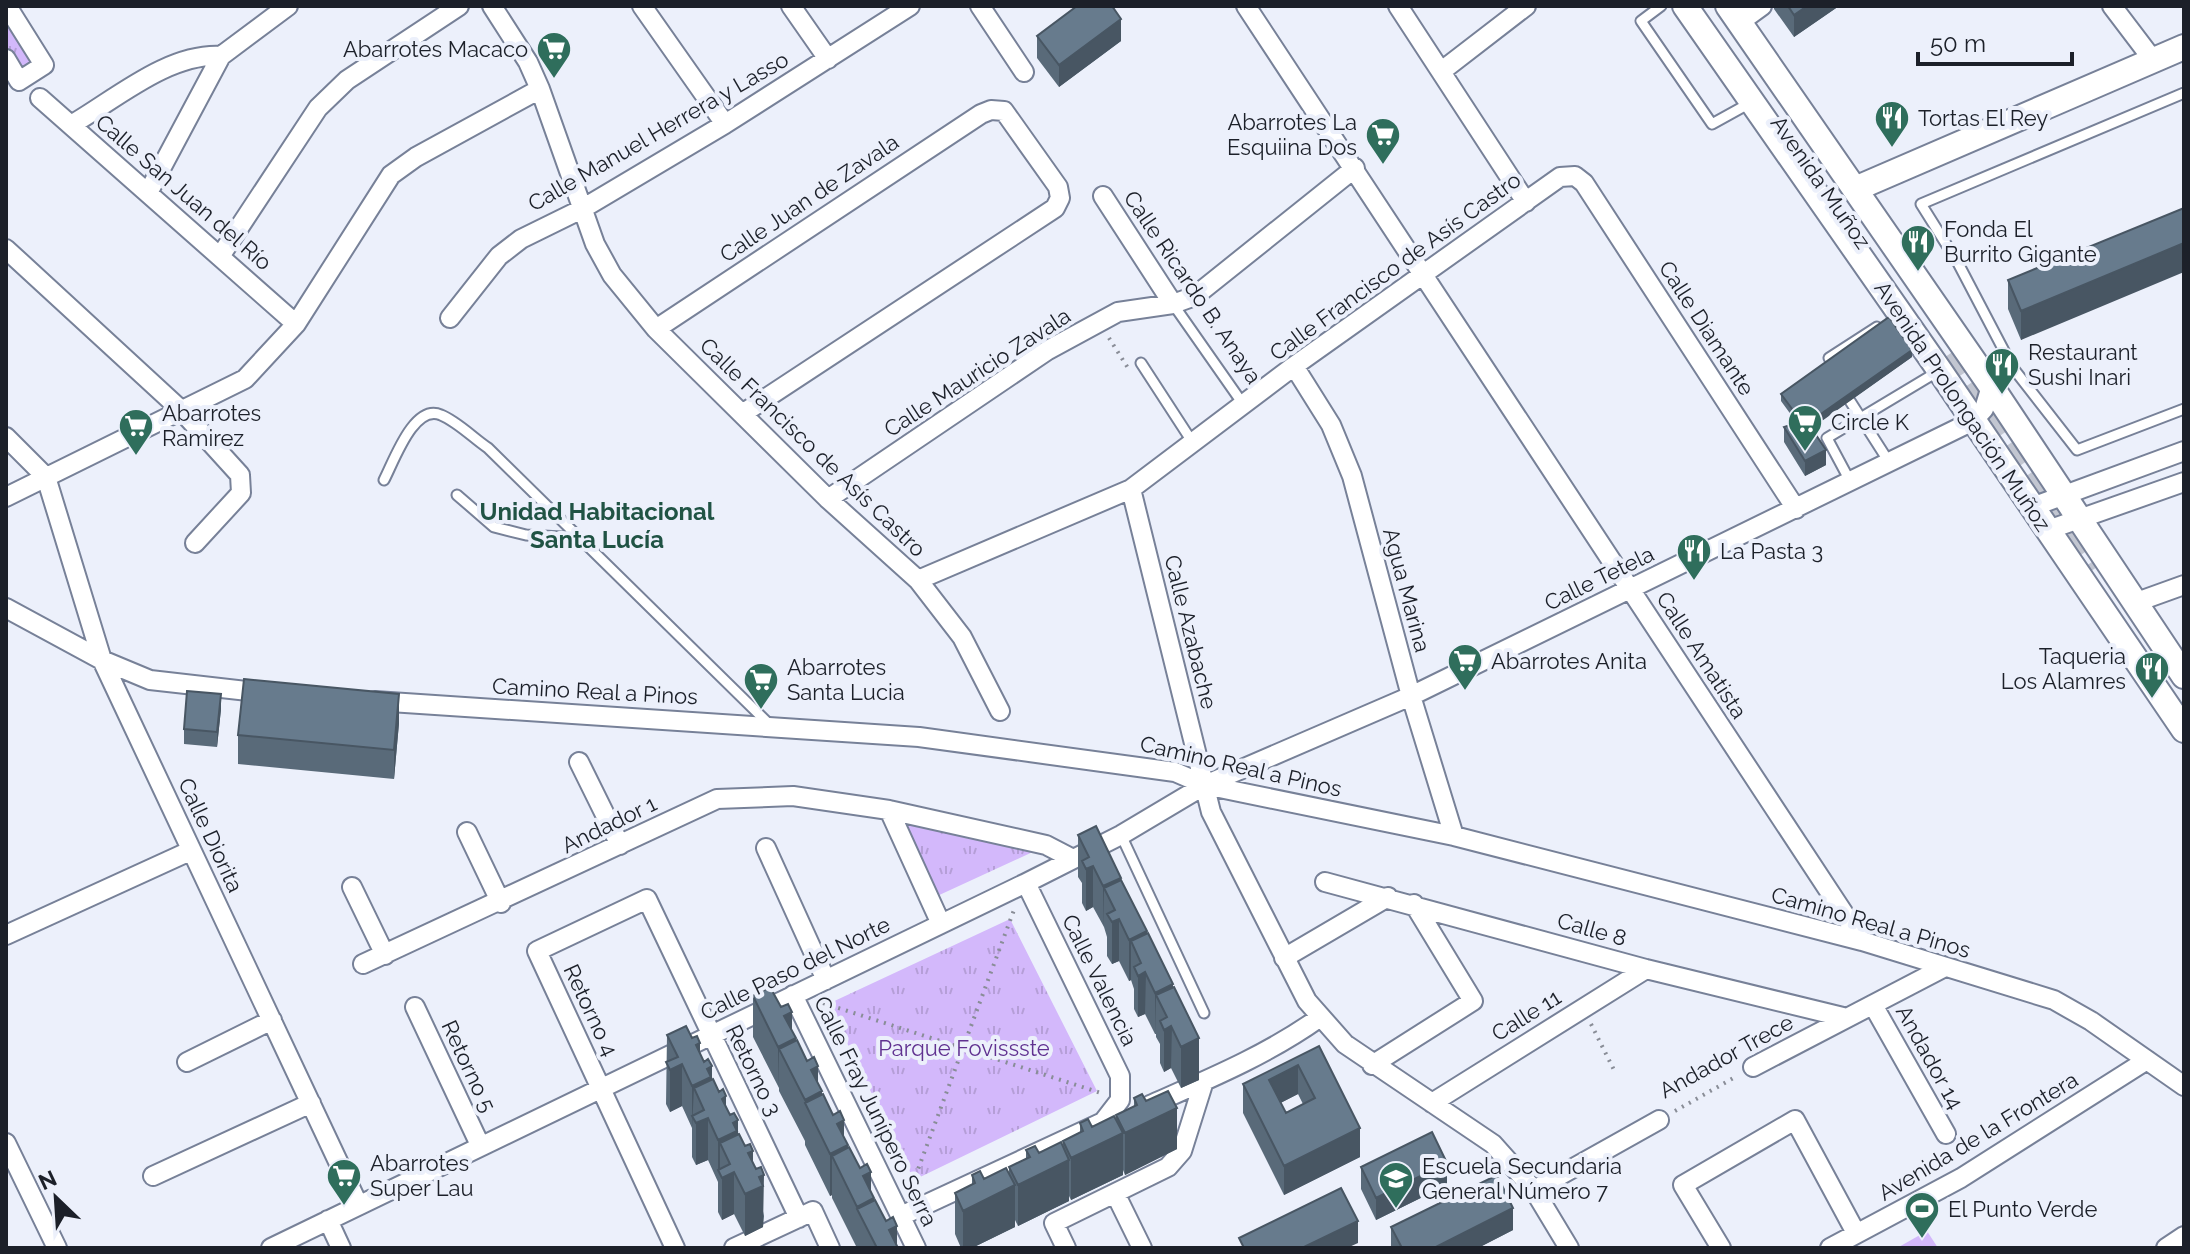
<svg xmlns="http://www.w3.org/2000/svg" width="2190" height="1254" font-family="Raleway,sans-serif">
<defs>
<pattern id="park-tufts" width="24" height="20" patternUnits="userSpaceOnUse" patternTransform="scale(2)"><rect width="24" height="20" fill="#d3b8fb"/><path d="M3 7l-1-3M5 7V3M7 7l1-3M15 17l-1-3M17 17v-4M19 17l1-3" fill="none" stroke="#b59ed7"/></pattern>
</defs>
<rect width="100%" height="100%" fill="#ecf0fb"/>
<!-- park -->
<path fill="url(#park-tufts)" d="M6,7L42,65L20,79L6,55Z
M900,818L1037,850L935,897Z
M1010,919L1097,1091L914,1180L828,1004Z"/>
<!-- garden -->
<path fill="#d3b8fb" d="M1927,1231L1938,1248H1897Z"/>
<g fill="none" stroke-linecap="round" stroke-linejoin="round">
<!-- secondary-tunnel -->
<path stroke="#c2c6d1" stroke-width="24" stroke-dasharray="24 12" stroke-linecap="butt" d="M1951,353L2097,567"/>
<defs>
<path id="lane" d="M1661,6L1641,21L1712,124L1750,103
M1173,304L1243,404
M1141,363L1193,443
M1833,364L1829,358L1877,327
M2013,368L1958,263L1921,204L2184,93
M1993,384L2013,368L2077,450L2184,409
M1850,401L1889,462
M384,480C394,461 414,403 441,415C458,422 473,438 488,448L770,725
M1850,481L1827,438L1937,372
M457,495L494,527L526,535L579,538
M1121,835L1204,1013"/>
<path id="street" d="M492,6L528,62L540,89L595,244L612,275L656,329L828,499L918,580L962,637L1000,711
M642,6L725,124
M791,6L828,59
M980,6L1024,72
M1246,6L1862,941
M1398,6L1526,202
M2112,6L2153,60
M1740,22L1762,6
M6,59L19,81L44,65L7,6
M1443,70L1526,6
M40,98L296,324
M71,125C116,99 168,53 221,56
M149,191L221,56L288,6
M1103,196L1173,304
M6,249L181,410L240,475L241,493L195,543
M221,255L318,108L347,80L459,6
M450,318L499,256L521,239L582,209L725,124L910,6
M656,329L981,114L991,110L1004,111L1058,187L1060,198L1055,208L742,414
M1294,366L1331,425L1352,476L1411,696L1454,836
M6,437L46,477L102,660L358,1204
M1131,489L1211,812L1307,1001L1345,1044L1493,1144L1534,1190L1569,1248
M6,497L245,379L296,324L391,175L416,157L540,89
M828,499L1048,350L1118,312L1173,304L1195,296L1355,168
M2032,507L2184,451
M2048,530L2184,482
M918,580L1131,489L1294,366L1560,177L1575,176L1584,183L1796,509
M2134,603L2184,585
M6,608L102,660L150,680L265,693
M375,701L919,737L1175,772L1205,785L1454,836L1862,941L2054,1000L2091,1021L2184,1086
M579,762L620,845
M889,810L941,924
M467,832L501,903
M766,848L826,980
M1325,882L1646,969L1847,1018
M1026,883L1120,1076V1100
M352,887L385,955
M6,935L190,851
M1284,958L1388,897
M363,964L717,799L793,796L889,810L1046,845L1073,859
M793,995L916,1248
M1873,1005L1946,1134
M415,1007L480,1145
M187,1062L272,1020
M1372,1065L1473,1001L1414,904
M1753,1067L1943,968
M1432,1103L1646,969
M1150,1105C1209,1079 1267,1055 1319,1018
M6,1143L57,1248
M153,1176L311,1103
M1534,1190L1659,1120
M1115,1193L1142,1248
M901,1216L1103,1122L1120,1100
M328,1220L341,1248
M271,1248L1026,883L1121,835L1205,785L1411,696L1973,421L1984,409L1991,386
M675,1248L537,951L647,899L799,1218
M734,1248L813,1211L830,1248
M1066,1248L1054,1223L1168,1167L1182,1151L1204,1081
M1721,1248L1683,1185L1795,1120L1856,1233
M1830,1248L1961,1178L2147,1060
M2166,1248L2184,1236"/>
<path id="secondary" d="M1685,6L1940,371L2184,730
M1728,6L1991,386L2184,676
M1855,189L2184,47"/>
</defs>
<!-- lane casing -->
<use href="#lane" stroke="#778198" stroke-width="13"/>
<!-- street casing -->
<use href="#street" stroke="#778198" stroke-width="22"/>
<!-- secondary casing -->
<use href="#secondary" stroke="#778198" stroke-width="28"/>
<!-- path -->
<path stroke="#898d97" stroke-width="4" stroke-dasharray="2 6" stroke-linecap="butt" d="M1109,338L1128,368
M823,1003L1104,1094
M1591,1024L1614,1070
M1675,1111L1737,1076
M910,1191L1014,910"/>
<!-- lane -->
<use href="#lane" stroke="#fff" stroke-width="9"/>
<!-- street -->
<use href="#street" stroke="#fff" stroke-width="18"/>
<!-- secondary -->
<use href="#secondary" stroke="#fff" stroke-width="24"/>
</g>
<!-- wall -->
<path fill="#596a79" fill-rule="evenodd" d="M1774,6H1839L1794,37L1774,9Z
M1037,36L1121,41L1059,87L1037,58Z
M2184,208L2021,340L2008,309V280Z
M1912,357L1811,428L1826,465L1805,476L1784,442V427L1797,423L1781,401V394Z
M221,709L217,747L184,744V729Z
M399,723L394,779L238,764V735Z
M1078,835L1121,880L1173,987L1199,1080L1181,1088L1171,1068L1164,1072L1160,1063V1044L1156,1037V1034H1155L1145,1014L1138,1017L1134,1009V989L1131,980L1129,981L1119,961L1112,964L1107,956V937L1104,927L1093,907L1086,911L1082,903V883L1078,877Z
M753,996L792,1032L848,1148L871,1192L898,1248H857L832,1198V1195L830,1196L805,1145V1141L779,1091V1088L753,1037Z
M667,1035L692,1038L753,1163L764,1216L763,1227L745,1236L734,1214L722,1220L718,1212V1182L708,1160L696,1165L692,1157V1128L682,1106L670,1112L666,1104Z
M1319,1046L1360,1157L1284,1195L1243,1113V1084ZM1298,1094L1303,1104L1286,1113L1280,1103Z
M1134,1098L1146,1101L1177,1149L1125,1175L1123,1170V1175L1071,1200L1069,1196V1201L1018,1226L1015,1220V1227L972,1248H961L955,1234V1193L972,1185V1175L984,1179L1009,1174V1167L1026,1159V1150L1039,1153L1063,1146V1141L1080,1132V1123L1092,1127L1116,1120V1115L1134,1107Z
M1361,1167L1447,1185L1376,1220L1361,1189Z
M1391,1227L1513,1230L1478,1248H1391Z"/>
<!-- shaded-wall -->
<path fill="#485663" d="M1807,6H1839L1794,37V15Z
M1121,19V41L1059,87V65Z
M2184,243V272L2021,340V311Z
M1912,350V357L1805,433V426Z
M1826,450V465L1805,476V461Z
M221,694V709L217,747V732Z
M399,694V723L394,779V750Z
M1093,866V907L1086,911V869Z
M1121,878V919L1119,920V961L1112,964V922L1115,910L1104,888L1103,928V886Z
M1147,931L1145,1014L1138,1017V976L1141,963L1131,941V980L1129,981V940Z
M1173,984L1171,1068L1164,1072V1030L1167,1017L1156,995L1155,1034V993Z
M792,1012V1040L796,1038V1080L779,1049L778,1088V1047L784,1016Z
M1199,1038V1080L1181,1088V1047Z
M700,1043V1083L707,1069L712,1066V1108L708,1118V1160L696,1165V1123L704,1110L694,1088L692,1128V1086L696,1045Z
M682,1064V1106L670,1112V1070Z
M1298,1065V1094L1269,1109V1080Z
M818,1066V1093L822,1091V1133L805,1103V1142V1100L811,1070Z
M726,1096V1136L733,1123L738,1120V1162L737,1173L734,1174V1214L722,1220V1178L730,1164L720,1143V1173L718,1170V1140L722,1099Z
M1177,1108V1149L1125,1175V1133Z
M844,1120V1147L848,1145V1187L832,1156V1195L830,1196V1154L837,1124Z
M1360,1128V1157L1284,1195V1166Z
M1123,1133V1175L1071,1200V1158Z
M753,1151V1191L759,1177L764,1175L763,1227L745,1236V1194L748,1153Z
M1069,1160V1201L1018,1226V1185Z
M1447,1163V1185L1376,1220V1198Z
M871,1172V1200L874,1198V1240L857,1209V1248V1207L863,1176Z
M1015,1185V1227L972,1248H963V1211Z
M1513,1208V1230L1478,1248H1434Z
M1358,1221V1243L1347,1248H1302Z
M897,1226V1248L889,1230Z"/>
<!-- building -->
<path fill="#677b8d" stroke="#485663" stroke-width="2" fill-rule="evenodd" d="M1077,6H1112L1121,19L1059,65L1037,36Z
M1788,6H1807L1794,15Z
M2184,208V243L2021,311L2008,280Z
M1889,317L1912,350L1808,423L1806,420L1801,421L1781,394Z
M1806,420L1826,450L1805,461L1784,427Z
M244,679L399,694L394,750L238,735Z
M187,691L221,694L217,732L184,729Z
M1096,826L1121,878L1103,886L1093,866L1086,869L1082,861L1089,857L1078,835Z
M1121,880L1147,931L1129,940L1119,919L1112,922L1107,914L1115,910L1104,888Z
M1148,933L1173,984L1155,993L1145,972L1138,976L1134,967L1141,963L1131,941Z
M770,987L781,1007L788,1004L792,1012L784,1016L796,1038L778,1047L753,996Z
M1174,987L1199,1038L1181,1047L1171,1026L1164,1030L1160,1021L1167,1017L1156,995Z
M686,1026L692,1038L697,1036L700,1043L696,1045L704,1062L708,1059L712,1066L707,1069L711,1077L692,1086L682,1064L670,1070L666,1062L678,1057L667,1035Z
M797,1040L807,1061L814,1057L818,1066L811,1070L822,1091L805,1100L779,1049Z
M1319,1046L1360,1128L1284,1166L1243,1084ZM1298,1065L1315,1098L1286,1113L1269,1080Z
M713,1079L719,1092L723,1089L726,1096L722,1099L730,1115L734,1113L738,1120L733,1123L737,1131L718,1140L708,1118L696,1123L692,1116L704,1110L694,1088Z
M1168,1091L1177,1108L1125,1133L1116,1115L1137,1105L1134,1098L1142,1094L1146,1101Z
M823,1094L833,1115L840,1111L844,1120L837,1124L848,1145L830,1154L805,1103Z
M1114,1116L1123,1133L1071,1158L1063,1141L1083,1131L1080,1123L1088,1119L1092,1127Z
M1432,1132L1447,1163L1376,1198L1361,1167Z
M739,1134L745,1146L750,1144L753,1151L748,1153L756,1169L761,1167L764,1175L759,1177L763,1186L745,1194L734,1172L722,1178L718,1170L730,1164L720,1143Z
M1061,1142L1069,1160L1018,1185L1009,1167L1030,1157L1026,1150L1035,1146L1039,1153Z
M849,1147L860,1168L867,1164L871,1172L863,1176L874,1198L857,1207L832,1156Z
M1006,1168L1015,1185L963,1211L955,1193L975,1183L972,1175L980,1171L984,1179Z
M1497,1175L1513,1208L1434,1248H1402L1391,1227Z
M1341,1188L1358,1221L1302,1248H1244L1239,1238Z
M875,1200L886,1221L893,1217L897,1226L889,1230L898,1248H877L857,1209Z"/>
<!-- icons -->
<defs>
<symbol id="supermarket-pin" viewBox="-11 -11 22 30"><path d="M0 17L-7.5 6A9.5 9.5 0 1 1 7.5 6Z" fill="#2f6e5c" stroke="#ecf0fb"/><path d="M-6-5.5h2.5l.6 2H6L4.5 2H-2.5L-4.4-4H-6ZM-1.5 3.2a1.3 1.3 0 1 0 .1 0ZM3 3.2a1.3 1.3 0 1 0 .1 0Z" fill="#fff"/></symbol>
<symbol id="restaurant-pin" viewBox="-11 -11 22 30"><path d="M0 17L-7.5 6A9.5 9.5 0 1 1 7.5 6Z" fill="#2f6e5c" stroke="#ecf0fb"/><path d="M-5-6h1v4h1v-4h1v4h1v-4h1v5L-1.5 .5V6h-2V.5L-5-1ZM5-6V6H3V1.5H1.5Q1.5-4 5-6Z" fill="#fff"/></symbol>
<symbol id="school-pin" viewBox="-11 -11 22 30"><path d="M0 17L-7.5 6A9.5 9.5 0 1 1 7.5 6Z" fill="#2f6e5c" stroke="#ecf0fb"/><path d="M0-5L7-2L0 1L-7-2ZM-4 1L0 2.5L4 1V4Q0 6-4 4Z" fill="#fff"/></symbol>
<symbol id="stadium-pin" viewBox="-11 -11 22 30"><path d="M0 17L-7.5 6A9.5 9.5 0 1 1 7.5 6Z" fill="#2f6e5c" stroke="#ecf0fb"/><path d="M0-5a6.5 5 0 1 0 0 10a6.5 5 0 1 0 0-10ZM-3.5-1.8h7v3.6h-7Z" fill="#fff"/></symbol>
</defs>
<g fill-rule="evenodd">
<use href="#supermarket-pin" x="534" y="29" width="40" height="54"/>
<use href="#restaurant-pin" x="1872" y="98" width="40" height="54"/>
<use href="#supermarket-pin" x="1363" y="115" width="40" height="54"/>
<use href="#restaurant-pin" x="1898" y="222" width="40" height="54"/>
<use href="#restaurant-pin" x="1982" y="345" width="40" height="54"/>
<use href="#supermarket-pin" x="1785" y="402" width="40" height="54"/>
<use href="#supermarket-pin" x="116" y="406" width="40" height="54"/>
<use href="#restaurant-pin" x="1674" y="531" width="40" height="54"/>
<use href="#supermarket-pin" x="1445" y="641" width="40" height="54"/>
<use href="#restaurant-pin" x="2132" y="649" width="40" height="54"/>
<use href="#supermarket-pin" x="741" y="660" width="40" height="54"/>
<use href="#supermarket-pin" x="324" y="1156" width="40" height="54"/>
<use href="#school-pin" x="1376" y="1159" width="40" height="54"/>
<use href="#stadium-pin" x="1902" y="1189" width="40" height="54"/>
</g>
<g text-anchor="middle" stroke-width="8" stroke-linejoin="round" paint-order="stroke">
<!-- poi labels -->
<g font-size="22" fill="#1c2029" stroke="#ecf0fb" text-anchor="start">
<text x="528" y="57" text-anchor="end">Abarrotes Macaco</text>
<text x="1918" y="126">Tortas El Rey</text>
<text x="1357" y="130" text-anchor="end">Abarrotes La<tspan x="1357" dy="25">Esquiina Dos</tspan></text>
<text x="1944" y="237">Fonda El<tspan x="1944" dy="25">Burrito Gigante</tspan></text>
<text x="2028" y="360">Restaurant<tspan x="2028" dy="25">Sushi Inari</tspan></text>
<text x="162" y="421">Abarrotes<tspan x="162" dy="25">Ramirez</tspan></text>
<text x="1831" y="430">Circle K</text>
<text x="1720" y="559">La Pasta 3</text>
<text x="2126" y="664" text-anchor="end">Taqueria<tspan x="2126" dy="25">Los Alamres</tspan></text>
<text x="1491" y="669">Abarrotes Anita</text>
<text x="787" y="675">Abarrotes<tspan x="787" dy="25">Santa Lucia</tspan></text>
<text x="370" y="1171">Abarrotes<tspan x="370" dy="25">Super Lau</tspan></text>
<text x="1422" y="1174">Escuela Secundaria<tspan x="1422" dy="25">General Número 7</tspan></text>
<text x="1948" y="1217">El Punto Verde</text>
</g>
<!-- street labels -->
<g font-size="22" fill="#1c2029" stroke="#ecf0fb">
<text transform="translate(658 131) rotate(-30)" y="8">Calle Manuel Herrera y Lasso</text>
<text transform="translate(1821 182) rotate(55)" y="8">Avenida Muñoz</text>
<text transform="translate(184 192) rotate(41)" y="8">Calle San Juan del Río</text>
<text transform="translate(809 198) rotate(-34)" y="8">Calle Juan de Zavala</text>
<text transform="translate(1395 266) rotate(-36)" y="8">Calle Francisco de Asís Castro</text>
<text transform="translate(1193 287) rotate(56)" y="8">Calle Ricardo B. Anaya</text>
<text transform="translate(1707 328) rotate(57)" y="8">Calle Diamante</text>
<text transform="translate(977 372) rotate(-33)" y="8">Calle Mauricio Zavala</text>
<text transform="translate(1963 406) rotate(56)" y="8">Avenida Prolongación Muñoz</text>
<text transform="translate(813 447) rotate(44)" y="8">Calle Francisco de Asís Castro</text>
<text transform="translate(1599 578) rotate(-26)" y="8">Calle Tetela</text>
<text transform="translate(1407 590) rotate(75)" y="8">Agua Marina</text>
<text transform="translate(1191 632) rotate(76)" y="8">Calle Azabache</text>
<text transform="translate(1702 655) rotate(57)" y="8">Calle Amatista</text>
<text transform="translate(595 691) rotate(3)" y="8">Camino Real a Pinos</text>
<text transform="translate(1241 766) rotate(13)" y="8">Camino Real a Pinos</text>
<text transform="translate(609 824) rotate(-26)" y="8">Andador 1</text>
<text transform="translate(211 835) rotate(65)" y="8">Calle Diorita</text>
<text transform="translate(1871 922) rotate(16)" y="8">Camino Real a Pinos</text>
<text transform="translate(1592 929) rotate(16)" y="8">Calle 8</text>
<text transform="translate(795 968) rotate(-26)" y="8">Calle Paso del Norte</text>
<text transform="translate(1100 980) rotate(64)" y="8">Calle Valencia</text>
<text transform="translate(591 1010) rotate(65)" y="8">Retorno 4</text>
<text transform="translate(1526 1015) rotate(-32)" y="8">Calle 11</text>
<text transform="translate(1726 1056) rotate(-29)" y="8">Andador Trece</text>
<text transform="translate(1930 1057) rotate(61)" y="8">Andador 14</text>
<text transform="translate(469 1066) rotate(65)" y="8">Retorno 5</text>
<text transform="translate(754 1070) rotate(64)" y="8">Retorno 3</text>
<text transform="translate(876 1111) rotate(64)" y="8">Calle Fray Junípero Serra</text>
<text transform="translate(1978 1136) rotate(-31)" y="8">Avenida de la Frontera</text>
</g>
<!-- park labels -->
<g font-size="22" fill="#603190" stroke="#ecf0fb">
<text x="964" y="1056">Parque Fovissste</text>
</g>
<!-- neighbourhood labels -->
<g font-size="24" font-weight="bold" fill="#205344" stroke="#ecf0fb">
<text x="597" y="520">Unidad Habitacional<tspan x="597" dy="28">Santa Lucía</tspan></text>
</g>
</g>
<!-- border -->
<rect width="2190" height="1254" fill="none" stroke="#1c2029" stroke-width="16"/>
<!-- north arrow -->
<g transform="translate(56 1198) rotate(335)" stroke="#ecf0fb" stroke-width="6" paint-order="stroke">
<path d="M0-6L14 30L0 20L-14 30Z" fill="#1c2029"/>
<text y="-12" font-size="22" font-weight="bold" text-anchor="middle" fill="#1c2029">N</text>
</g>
<!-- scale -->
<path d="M1918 52v12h154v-12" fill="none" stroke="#1c2029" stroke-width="4"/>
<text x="1930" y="52" font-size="24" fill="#1c2029" stroke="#ecf0fb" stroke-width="6" paint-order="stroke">50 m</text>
</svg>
